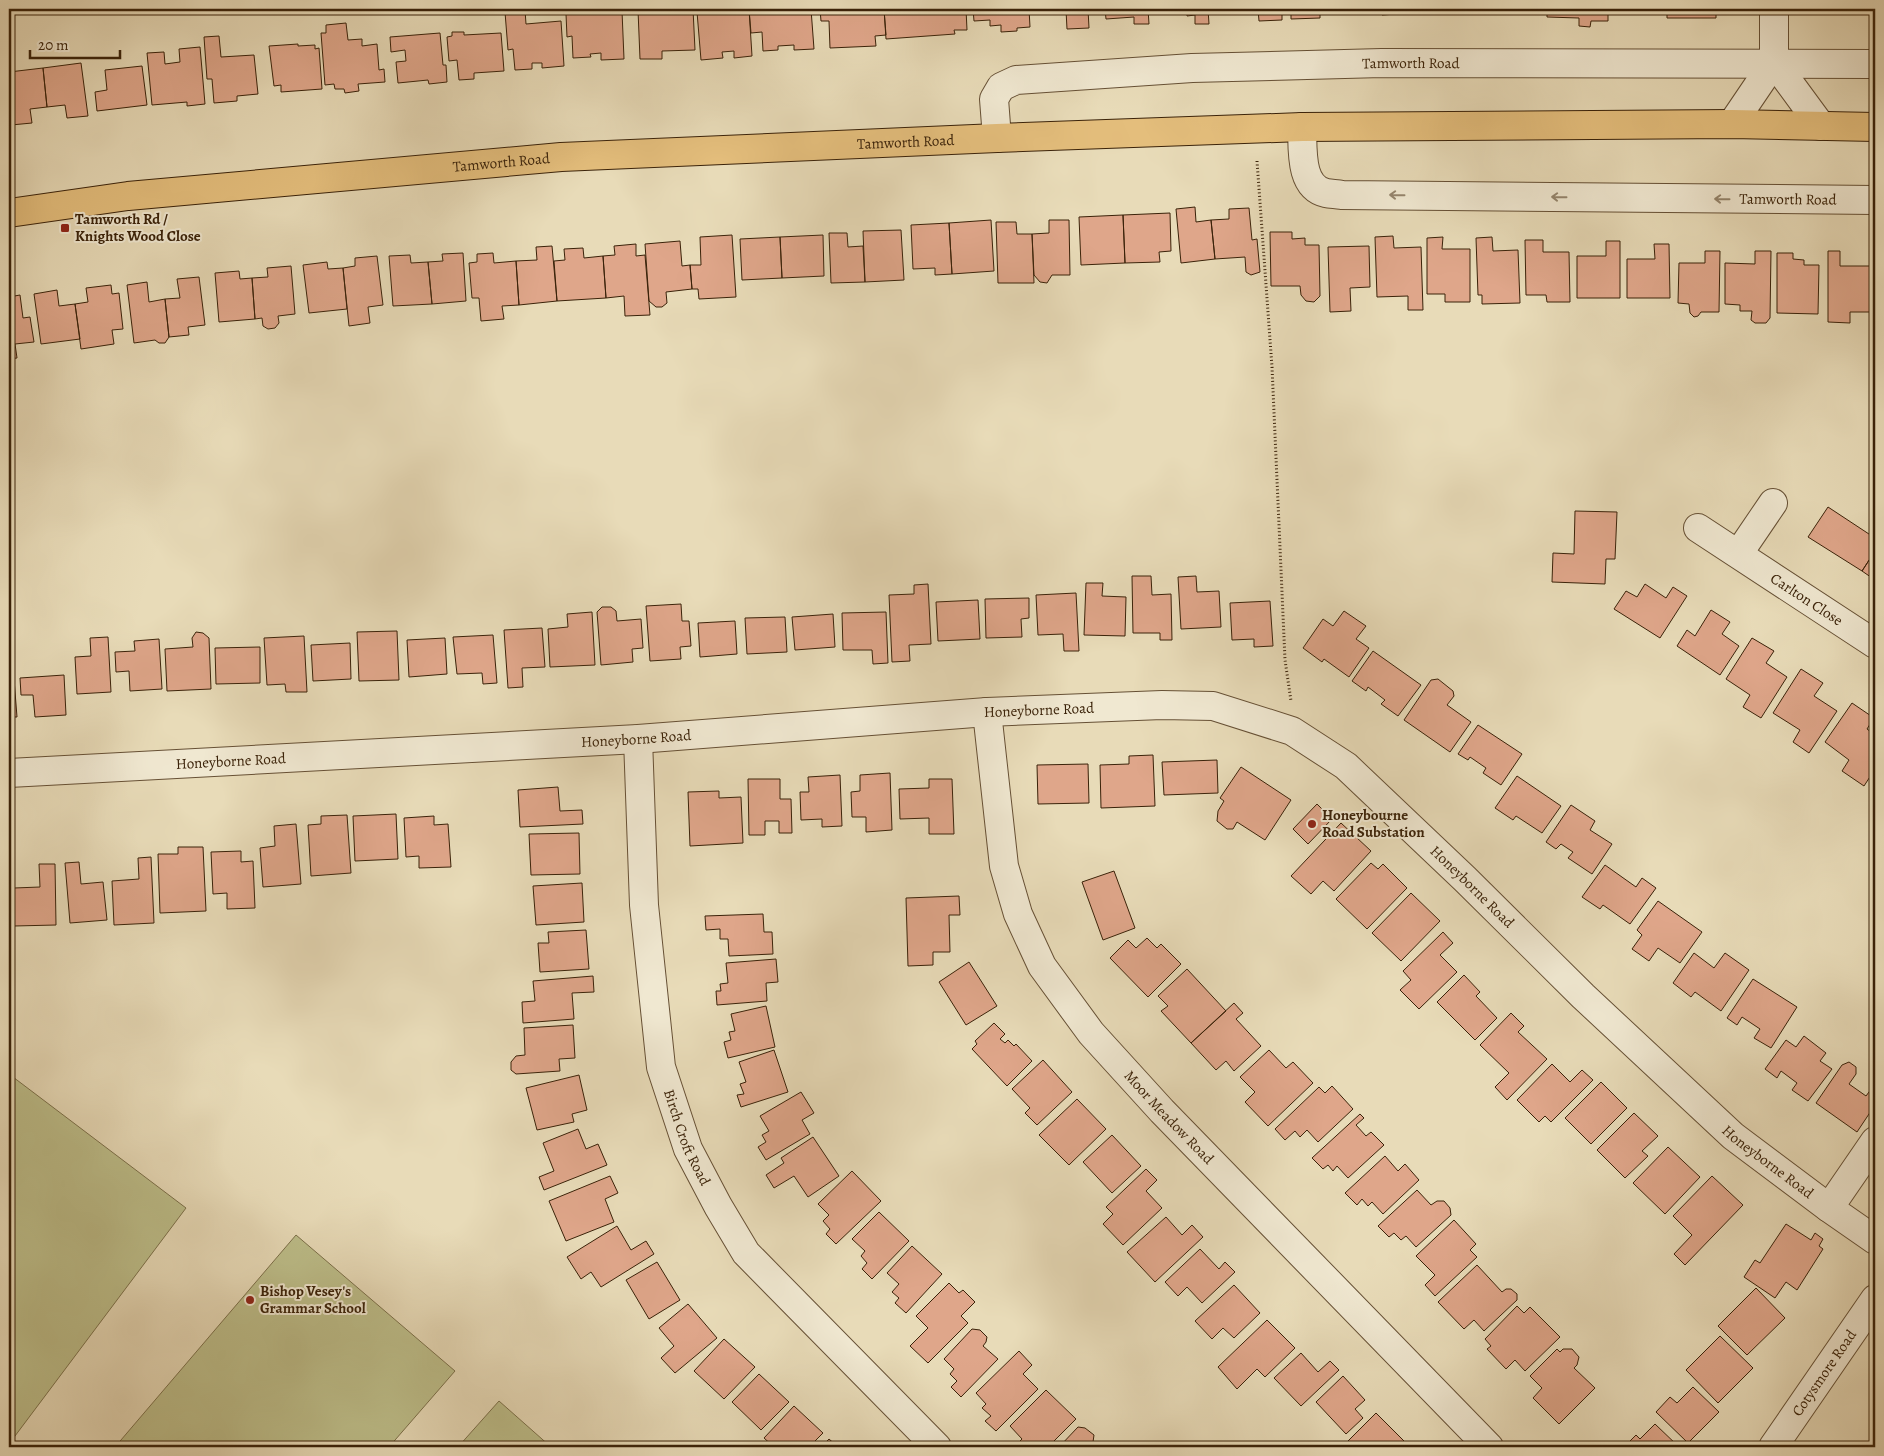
<svg xmlns="http://www.w3.org/2000/svg" width="1884" height="1456" font-family="Alegreya,serif">
<rect width="100%" height="100%" fill="#e8dbb8"/>
<filter id="stains"><feTurbulence type="fractalNoise" baseFrequency=".004" numOctaves="4"/><feColorMatrix values="0 0 0 0 .2 0 0 0 0 .09 0 0 0 0 .02 0 0 0 .5 -.17"/></filter>
<radialGradient id="worn" r=".72"><stop offset=".6" stop-color="#630" stop-opacity="0"/><stop offset="1" stop-color="#630" stop-opacity=".3"/></radialGradient>
<!-- green -->
<path fill="#bdbe8a" stroke="#7c704a" d="M9,1074L186,1208L9,1444Z
M296,1235L455,1371L389,1447H115Z
M499,1401L551,1447H458Z"/>
<!-- building -->
<path fill="#dfa68a" stroke="#3a2209" d="M660,9H693L695,50L662,51V59H640L638,10Z
M730,9H749L752,56L734,58V51L722,52L723,58L701,60L697,12Z
M749,9H811L814,49L794,50V45L778,46V50L763,51L762,32L751,33Z
M820,9H884L886,35L875,36L876,46L830,48L829,21H821Z
M884,9H966L967,30H954L955,34L886,39Z
M973,9H1029L1030,27L1017,28V31L1001,32V25L990,26V20L974,21Z
M1032,9H1088L1089,28L1067,29L1066,10L1032,11Z
M1105,9H1148L1149,24H1134V17L1106,19Z
M1167,9H1208L1209,24H1195V15L1187,16V11L1167,12Z
M1258,9H1282V20L1259,21Z
M1291,9H1347V11L1320,13V18L1291,19Z
M1354,9H1411V13L1382,15L1381,10L1354,11Z
M1547,9H1608V21H1591L1590,27L1579,26V18L1547,17Z
M1667,9H1716V18H1667Z
M525,10L526,24L561,21L564,66L542,68V63H532V69L515,70L513,49L508,50L505,12Z
M622,11L624,59L601,60V53L590,54L591,57L573,58L572,36L567,37L566,14Z
M346,23L348,40L362,39V46L377,44L379,70L384,69L385,82L358,84L359,91L345,93L344,89H335L334,84L325,85L321,33H326V25Z
M452,32H464V35L501,33L504,71L474,73V79L459,80L457,60L449,61L447,37L452,36Z
M440,33L443,65H446L447,82L429,84L428,80L398,83L396,62L406,61L405,50L391,52L390,37Z
M219,36L221,57L254,55L258,94L237,96V101L214,103L212,79H207L204,37Z
M298,44V46L315,45V49L319,48L322,89L281,92V85L274,86L269,46Z
M200,47L205,104L187,106V102L152,105L147,53L164,52L165,64L180,62L179,49Z
M81,63L88,116L67,118L65,105L47,107L43,68Z
M142,66L147,105L97,111L95,92L107,90L105,70Z
M43,68L47,107L30,109L32,123L11,125L9,108V72Z
M1195,207L1196,222L1211,220L1215,259L1181,263L1176,209Z
M1249,208L1252,240L1257,239L1260,272L1251,275L1246,272L1245,257L1215,259L1211,220L1229,219V209Z
M1170,213L1171,251L1159,252L1160,262L1125,263L1123,215Z
M1123,215L1125,263L1081,265L1079,217Z
M991,220L994,271L952,274L949,223Z
M1049,220H1069L1070,275H1052L1047,283L1040,282L1034,275L1032,234L1049,233Z
M996,222H1016L1017,234H1032L1034,283H998Z
M949,223L952,274L935,275V268L913,269L911,225Z
M901,230L904,280L865,282L863,231Z
M1270,232H1292V239L1305,238V245H1319L1320,296L1314,302L1306,301L1301,295L1300,286H1271Z
M829,233H847L848,247L863,246L865,282L831,283Z
M732,235L736,297L699,299L698,289H692L690,265H701L700,237Z
M823,235L824,276L782,278L780,237Z
M1393,236L1394,248L1421,247L1423,310H1408V296L1377,297L1375,237Z
M780,237L782,278L742,280L740,239Z
M1443,237L1442,249H1470V302H1445V294H1427V238Z
M1492,237L1493,251L1518,250L1520,303L1482,304V295H1478L1476,238Z
M1525,240H1543V252H1569L1570,302H1547L1546,295H1526Z
M680,241L682,266L690,265L692,289L666,292L667,303L662,307H656L649,301L645,244Z
M1606,241H1620V298H1577V256H1606Z
M636,244V256L645,255L650,315L625,316L624,296L606,298L603,256L615,255L614,246Z
M1654,244H1669L1670,298H1627V259H1655Z
M552,246L557,301L519,305L516,261L537,260L536,247Z
M1369,246L1370,287L1350,288L1351,311L1330,312L1328,247Z
M583,248L584,258L603,256L606,298L557,301L554,261L565,260L564,249Z
M1705,251H1720L1719,312H1701L1698,316L1694,317L1690,313L1689,304L1678,303L1679,263H1705Z
M1755,251H1771L1770,318L1766,323H1755L1751,320L1752,311H1740V305L1725,304V263L1755,264Z
M1828,251H1840V266H1870V312H1850V323L1828,322Z
M463,253L466,301L432,304L428,262L443,261L442,254Z
M493,253L494,263L516,261L519,305L502,306L504,319L481,321L479,298H472L469,263L477,262V254Z
M1777,253H1793V259L1804,260V265H1819L1818,314L1777,313Z
M410,255L411,263L428,262L432,304L393,306L389,256Z
M377,256L383,305L368,307L370,323L349,326L343,268L355,266V258Z
M327,262L328,269L343,268L347,309L309,313L303,265Z
M291,266L295,314L278,316L279,323L275,328L268,329L263,326L262,318L255,319L252,278L268,277L267,268Z
M239,271L240,279L252,278L255,319L219,322L215,273Z
M199,277L205,325L188,327L189,335L169,337L165,299L180,298L177,279Z
M147,282L149,302L165,299L169,337L165,343H159L155,340L134,343L127,285Z
M111,285L112,294L119,293L123,329L112,330L114,344L81,349L75,304L88,302L86,288Z
M57,290L59,306L75,304L80,339L41,344L34,294Z
M20,295L23,318L30,317L34,342L15,344L17,358L9,359V297Z
M1828,507L1875,538V551L1862,571L1808,537Z
M1575,511L1617,512L1615,559H1606L1605,584L1552,582L1553,553L1574,554Z
M1875,551V580L1862,571Z
M1132,576H1151L1152,595L1171,594L1172,640H1160V633H1133Z
M1196,576L1197,592L1219,591L1221,627L1181,629L1178,577Z
M1086,583H1103L1102,596L1126,597L1125,636L1084,635Z
M928,584L931,644L909,645L910,661L892,662L889,595L914,594V585Z
M1645,584L1666,598L1673,587L1687,596L1660,638L1614,609L1626,591L1637,597Z
M1076,593L1079,651H1064L1063,634L1038,635L1036,595Z
M1029,598V618L1021,619L1022,637L986,638L985,599Z
M978,600L980,639L938,641L936,602Z
M1270,601L1273,646L1254,647V639L1232,640L1230,603Z
M681,604L682,621H689L691,646L680,647L681,659L650,661L646,606Z
M602,607H611L616,611L617,621L641,619L643,648L632,649L633,662L601,665L597,612Z
M1711,610L1730,622L1722,634L1739,646L1720,675L1677,646L1687,630L1695,636Z
M1344,611L1366,626L1356,639L1369,648L1349,677L1324,659L1322,662L1303,648L1323,619L1333,626Z
M592,612L595,665L550,667L548,629L568,627L567,614Z
M886,612L888,663L873,664L872,650H843L842,613Z
M833,614L835,647L795,650L792,617Z
M785,617L787,652L747,654L745,618Z
M735,621L737,654L700,657L698,623Z
M542,628L545,667L522,668L523,687L508,688L504,630Z
M397,631L399,680L359,681L357,632Z
M196,632L203,633L209,638L211,689L167,691L165,649L193,647L192,638Z
M493,635L497,683L483,684L482,673L457,674L453,637Z
M304,636L307,692H286L285,684L267,685L264,638Z
M108,637L111,692L77,694L75,657L91,656L90,638Z
M445,638L447,674L409,677L407,640Z
M1752,638L1774,651L1766,663L1787,677L1761,718L1743,707L1750,695L1726,679Z
M159,639L162,689L130,691L129,671L116,672L115,652L135,651L134,641Z
M350,643L351,679L313,681L311,645Z
M260,647V683L216,684L215,648Z
M1373,651L1421,685L1398,716L1381,704L1385,700L1368,687L1366,691L1352,681Z
M1801,669L1823,683L1814,696L1837,711L1809,753L1793,742L1800,730L1773,713Z
M64,675L66,715L35,717L33,695H21L20,678Z
M9,679H14L17,717H9Z
M1438,679L1453,691L1454,696L1447,705L1471,722L1450,752L1404,720L1431,680Z
M1852,703L1874,718L1867,729L1875,735V769L1864,786L1842,771L1849,760L1825,742Z
M1478,725L1522,754L1501,785L1483,773L1486,768L1470,757L1468,760L1458,754Z
M1153,755L1155,806L1101,808L1100,765L1129,764V756Z
M1217,760L1218,793L1164,795L1162,762Z
M1088,764L1089,803L1038,804L1037,765Z
M1241,767L1291,800L1265,840L1237,822L1233,829H1227L1217,821L1218,811L1224,801L1220,798Z
M890,773L892,830L866,832V817H852L851,792L860,791V775Z
M840,775L842,826L822,827V819L801,820L800,792H809L808,777Z
M1517,776L1561,806L1542,833L1516,816L1513,820L1495,808Z
M748,779H780V799H791L792,833H779V821H765V835H749Z
M929,779H952L954,834H929V818L900,819L899,789L929,788Z
M558,787L560,811L582,810L583,824L520,827L518,790Z
M719,791V798L741,797L743,843L690,846L688,792Z
M1317,804L1332,819L1308,844L1293,829Z
M1571,805L1595,821L1590,830L1612,844L1592,874L1568,858L1573,852L1561,844L1556,849L1546,842Z
M396,814L398,859L355,861L353,816Z
M347,815L351,873L311,876L308,825L321,824V816Z
M434,816V825L448,824L451,867L419,868V856L406,857L404,818Z
M1341,823L1371,851L1334,891L1323,881L1311,894L1291,876Z
M296,824L301,884L263,887L260,848L275,846L274,826Z
M579,833L580,874L531,875L529,834Z
M178,847H203L206,911L160,913L158,854H178Z
M241,851V862L253,861L255,908L227,909V893L213,894L211,852Z
M151,857L154,923L114,925L112,881L139,879L138,858Z
M79,862L81,884L103,882L107,920L70,923L65,863Z
M1371,863L1378,869L1383,864L1407,888L1367,929L1336,899Z
M39,864H55L56,925L14,926V888L40,887Z
M1605,865L1636,887L1642,878L1656,888L1630,924L1603,905L1600,909L1582,897Z
M1114,871L1135,928L1103,940L1082,882Z
M582,883L584,922L536,925L533,886Z
M1411,893L1440,921L1401,961L1372,933Z
M959,896L960,915H949L950,952H933V965L908,966L906,898Z
M1658,901L1702,932L1680,963L1658,948L1649,961L1632,949L1642,935L1637,930Z
M763,914L764,932H772L773,954L729,956L728,939H720V929L706,930L705,916Z
M586,930L589,969L540,972L538,943H549L548,932Z
M1443,932L1453,943L1440,955L1457,972L1419,1009L1400,990L1411,980L1403,971Z
M1147,938L1157,948L1161,944L1181,964L1148,997L1110,958L1128,940L1136,948Z
M1694,953L1714,968L1725,953L1749,970L1721,1011L1695,992L1691,997L1673,983Z
M776,959L778,982L766,983L767,1001L717,1005L716,991H721L720,984L728,983L726,963Z
M969,962L997,1006L966,1025L939,982Z
M1187,969L1226,1011L1191,1043L1161,1011L1168,1006L1158,996Z
M1464,975L1480,992L1476,996L1497,1018L1475,1040L1437,1002Z
M593,976L594,992L572,993L574,1019L523,1023L522,1002L535,1001L533,981Z
M1753,979L1797,1007L1771,1048L1754,1038L1760,1029L1742,1017L1737,1025L1727,1018Z
M1234,1003L1243,1013L1236,1019L1261,1046L1234,1071L1226,1061L1216,1070L1191,1043Z
M766,1006L775,1047L728,1058L724,1042L731,1040L729,1032L735,1031L731,1014Z
M1511,1013L1524,1026L1518,1032L1547,1059L1507,1100L1495,1087L1509,1073L1480,1045Z
M994,1023L1005,1034L1000,1039L1005,1043L1008,1040L1014,1046L1016,1044L1032,1061L1007,1086L972,1049L977,1044L975,1041Z
M573,1025L575,1058L559,1059L560,1071L516,1074L511,1070V1062L516,1056L525,1055L524,1028Z
M1804,1036L1826,1053L1820,1061L1832,1069L1808,1101L1792,1090L1797,1083L1781,1071L1777,1078L1765,1069L1786,1040L1796,1047Z
M774,1050L788,1092L741,1107L737,1095L744,1094L740,1084L746,1082L739,1062Z
M1269,1050L1286,1068L1293,1062L1313,1083L1268,1126L1245,1102L1255,1092L1240,1077Z
M1043,1060L1072,1092L1037,1125L1025,1113L1030,1108L1012,1089Z
M1849,1062L1856,1067V1074L1849,1084L1866,1096L1875,1084V1105L1857,1132L1816,1103L1842,1065Z
M1552,1064L1570,1082L1582,1070L1593,1080L1551,1122L1545,1116L1539,1122L1517,1100Z
M579,1075L587,1110L572,1114L574,1122L537,1130L526,1088Z
M1601,1082L1627,1108L1591,1144L1565,1118Z
M1332,1086L1353,1109L1318,1142L1307,1130L1300,1137L1295,1131L1285,1140L1275,1129L1319,1087L1325,1093Z
M801,1092L814,1113L802,1120L810,1134L766,1160L758,1147L766,1142L762,1135L769,1131L760,1116Z
M1077,1099L1106,1129L1069,1165L1039,1135Z
M1634,1113L1658,1136L1642,1151L1648,1156L1625,1178L1597,1150Z
M1360,1114L1364,1118L1356,1125L1366,1136L1371,1132L1384,1145L1348,1178L1337,1166L1333,1171L1328,1165L1323,1169L1312,1158Z
M578,1129L586,1149L598,1144L607,1165L544,1190L539,1177L554,1171L543,1143Z
M1112,1135L1141,1166L1112,1193L1083,1162Z
M813,1137L839,1176L808,1197L794,1176L774,1188L766,1175L784,1163L781,1158Z
M1668,1147L1700,1177L1665,1214L1633,1183Z
M1385,1156L1398,1171L1405,1164L1419,1180L1383,1214L1372,1202L1368,1206L1362,1199L1357,1205L1345,1193Z
M1146,1169L1157,1180L1146,1191L1162,1208L1123,1245L1103,1224L1113,1214L1106,1207Z
M852,1171L881,1201L836,1244L826,1234L830,1229L823,1221L829,1215L818,1204Z
M610,1176L618,1193L605,1199L614,1222L566,1241L549,1201Z
M1712,1176L1743,1205L1685,1265L1674,1254L1692,1235L1673,1216Z
M1417,1190L1431,1205L1437,1201H1444L1450,1208L1451,1215L1416,1247L1406,1236L1401,1240L1394,1233L1389,1237L1378,1226Z
M879,1212L909,1241L872,1279L862,1269L867,1263L861,1256L865,1251L852,1239Z
M1166,1217L1182,1235L1192,1225L1203,1237L1155,1282L1127,1252Z
M1454,1220L1476,1244L1470,1250L1477,1257L1435,1296L1425,1285L1435,1275L1416,1256Z
M1786,1224L1811,1240L1815,1233L1823,1239L1819,1246L1823,1249L1797,1290L1786,1282L1775,1298L1744,1277L1755,1260L1760,1263Z
M617,1226L631,1250L646,1241L654,1254L601,1287L591,1272L581,1279L567,1257Z
M912,1246L942,1274L906,1313L895,1303L899,1298L892,1292L899,1284L887,1273Z
M1200,1249L1219,1269L1225,1262L1235,1272L1202,1303L1187,1287L1178,1296L1165,1282Z
M657,1262L680,1300L649,1319L626,1280Z
M1477,1265L1502,1292L1506,1289H1511L1517,1294V1300L1484,1331L1474,1320L1464,1329L1438,1302Z
M949,1283L959,1293L963,1290L975,1302L961,1316L968,1323L928,1363L910,1346L928,1328L916,1316Z
M1234,1285L1260,1313L1234,1338L1223,1328L1212,1339L1195,1321Z
M1756,1288L1785,1318L1747,1355L1718,1326Z
M688,1304L717,1338L675,1373L661,1358L674,1346L659,1328Z
M1517,1306L1524,1313L1530,1307L1560,1337L1525,1371L1515,1360L1506,1369L1487,1349L1491,1346L1485,1339Z
M1267,1320L1295,1348L1265,1377L1257,1369L1237,1389L1218,1367Z
M972,1329L980,1330L987,1337L986,1342L983,1346L998,1359L961,1397L951,1387L957,1381L950,1374L954,1369L944,1359Z
M1720,1336L1753,1368L1718,1403L1686,1370Z
M724,1339L755,1367L724,1399L694,1371Z
M1557,1349L1560,1352L1563,1349H1572L1579,1357L1577,1365L1574,1368L1595,1388L1559,1424L1533,1398L1542,1388L1530,1376Z
M1019,1351L1032,1365L1023,1374L1038,1389L996,1431L985,1421L991,1416L982,1408L986,1404L976,1393Z
M1301,1353L1318,1372L1330,1361L1339,1370L1301,1406L1274,1378Z
M759,1374L789,1402L761,1430L732,1402Z
M1343,1376L1365,1400L1355,1409L1363,1418L1346,1434L1316,1402Z
M1693,1387L1719,1412L1688,1443L1656,1412L1670,1397L1677,1403Z
M1046,1390L1076,1419L1048,1447H1021L1017,1444L1022,1439L1010,1426Z
M794,1406L823,1433L809,1447H774L764,1438Z
M1376,1413L1407,1444L1404,1447H1355L1348,1441Z
M1655,1424L1679,1447H1624L1636,1435L1640,1439Z
M1078,1427L1085,1428L1094,1435L1093,1442L1088,1447H1059Z
M829,1439L838,1447H821Z"/>
<g fill="none" stroke-linecap="round" stroke-linejoin="round">
<defs>
<g id="minor">
<path d="M1774,62L1821,126"/>
<path d="M1732,124L1774,62V9"/>
<path id="s1" d="M1302,127C1303,148 1299,187 1326,193C1331,194 1337,194 1342,195L1875,200"/>
<path id="s2" d="M997,138L994,99L1001,87L1016,80L1192,68L1382,63L1875,64"/>
<path id="s3" d="M1698,528L1875,644"/>
<path d="M1739,553L1773,503"/>
<path id="s4" d="M987,712L1004,866L1018,914L1042,966L1091,1033L1162,1111L1489,1447"/>
<path id="s5" d="M638,739L644,905L661,1067L688,1149L718,1206L746,1253L937,1447"/>
<path id="s6" d="M9,773L638,739L987,712L1162,705L1213,706L1292,731L1346,766L1465,879L1583,996L1733,1136L1829,1208L1875,1240"/>
<path d="M1829,1208L1875,1141"/>
<path id="s7" d="M1773,1447L1875,1299"/>
</g>
<g id="major">
<path id="s8" d="M9,213L128,196L561,157L997,138L1302,127L1732,124L1875,127"/>
</g>
</defs>
<!-- minor casing -->
<use href="#minor" stroke="#665035" stroke-width="30"/>
<!-- major casing -->
<use href="#major" stroke="#3a2209" stroke-width="30"/>
<!-- path -->
<path stroke="#3a2209" stroke-width="3" stroke-dasharray="1 2.5" stroke-linecap="butt" d="M1257,161L1272,367L1285,660L1291,701"/>
<!-- minor -->
<use href="#minor" stroke="#f0e8d1" stroke-width="28"/>
<!-- major -->
<use href="#major" stroke="#e4be7c" stroke-width="28"/>
</g>
<!-- one-way arrows -->
<defs><path id="oneway-shaft" d="M-6 0H5M1.5-3L5.5 0L1.5 3" fill="none" stroke-width="1.6" stroke-linecap="round" stroke-linejoin="round" transform="scale(1.25)"/></defs>
<g stroke="#95856d">
<use href="#oneway-shaft" transform="translate(1397 195) rotate(-179)"/>
<use href="#oneway-shaft" transform="translate(1559 197) rotate(-179)"/>
<use href="#oneway-shaft" transform="translate(1722 199) rotate(-179)"/>
</g>
<!-- markers -->
<g fill="#8f2418" stroke="#f0e8d1" stroke-width="2">
<rect x="60" y="223" width="10" height="10" rx="2.5"/>
<circle cx="1312" cy="824" r="5"/>
<circle cx="250" cy="1300" r="5"/>
</g>
<g text-anchor="middle" stroke-width="4" stroke-linejoin="round" paint-order="stroke">
<!-- street labels -->
<g font-size="15" fill="#3a2209" stroke="#f0e8d1">
<text dy="5" stroke="none"><textPath href="#s2" startOffset="465">Tamworth Road</textPath></text>
<text dy="5" stroke="none"><textPath href="#s8" startOffset="900">Tamworth Road</textPath></text>
<text dy="5" stroke="none"><textPath href="#s8" startOffset="495">Tamworth Road</textPath></text>
<text dy="5" stroke="none"><textPath href="#s1" startOffset="538">Tamworth Road</textPath></text>
<text dy="5" stroke="none"><textPath href="#s3" startOffset="130">Carlton Close</textPath></text>
<text dy="5" stroke="none"><textPath href="#s6" startOffset="1032">Honeyborne Road</textPath></text>
<text dy="5" stroke="none"><textPath href="#s6" startOffset="628">Honeyborne Road</textPath></text>
<text dy="5" stroke="none"><textPath href="#s6" startOffset="222">Honeyborne Road</textPath></text>
<text dy="5" stroke="none"><textPath href="#s6" startOffset="1528">Honeyborne Road</textPath></text>
<text dy="5" stroke="none"><textPath href="#s4" startOffset="460">Moor Meadow Road</textPath></text>
<text dy="5" stroke="none"><textPath href="#s5" startOffset="404">Birch Croft Road</textPath></text>
<text dy="5" stroke="none"><textPath href="#s6" startOffset="1932">Honeyborne Road</textPath></text>
<text dy="5" stroke="none"><textPath href="#s7" startOffset="90">Cotysmore Road</textPath></text>
</g>
<!-- poi labels -->
<g font-size="15" font-weight="bold" fill="#3a2209" stroke="#f0e8d1" text-anchor="start">
<text x="75" y="224">Tamworth Rd /<tspan x="75" dy="17">Knights Wood Close</tspan></text>
<text x="1322" y="820">Honeybourne<tspan x="1322" dy="17">Road Substation</tspan></text>
<text x="260" y="1296">Bishop Vesey's<tspan x="260" dy="17">Grammar School</tspan></text>
</g>
</g>
<!-- margin -->
<rect width="1884" height="1456" fill="none" stroke="#e8dbb8" stroke-width="30"/>
<rect x="10" y="10" width="1864" height="1436" fill="none" stroke="#3a2209" stroke-width="2.5"/>
<rect x="15" y="15" width="1854" height="1426" fill="none" stroke="#3a2209"/>
<!-- scale -->
<path d="M30 50v8h90v-8" fill="none" stroke="#3a2209" stroke-width="2.5"/>
<text x="38" y="50" font-size="15" fill="#3a2209" stroke="#f0e8d1" stroke-width="4" paint-order="stroke">20 m</text>
<rect width="100%" height="100%" filter="url(#stains)"/>
<rect width="100%" height="100%" fill="url(#worn)"/>
</svg>
